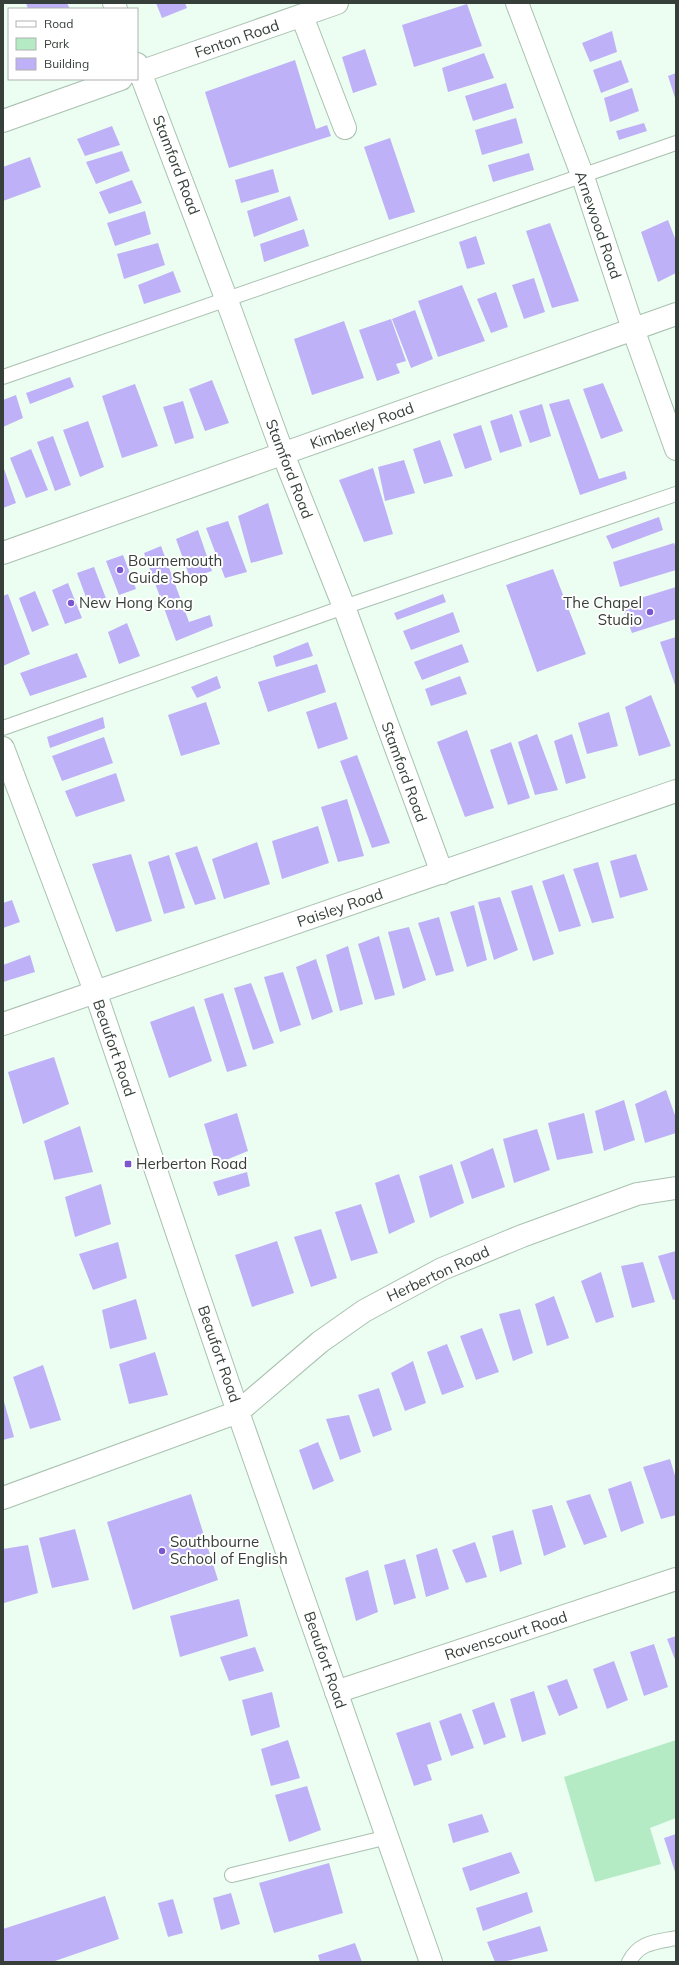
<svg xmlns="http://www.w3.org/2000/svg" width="679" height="1965" font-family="Mulish,sans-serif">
<rect width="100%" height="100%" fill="#ebfef1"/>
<!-- green -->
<path fill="#b4ebc5" d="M676,1740V1818L650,1828L661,1864L595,1882L564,1777Z"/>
<!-- building -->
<path fill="#bfb1f7" d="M26,3H67L70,9H28Z
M156,3H185L187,8L162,18Z
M467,4L482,46L414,67L402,25Z
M612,31L617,52L590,62L582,43Z
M365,49L377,85L353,93L342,57Z
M484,53L494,78L448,92L442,68Z
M295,60L316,129L327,125L331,136L229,168L205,92Z
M621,60L629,82L601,93L593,70Z
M676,73V101L668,76Z
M506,83L514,108L473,121L465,96Z
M632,88L639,111L610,122L604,98Z
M516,118L523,143L482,155L475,130Z
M644,123L647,131L619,140L616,131Z
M112,126L120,145L85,156L77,139Z
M390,138L415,212L389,220L364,147Z
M122,151L130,171L96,184L86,162Z
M529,153L534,170L493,182L488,165Z
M30,157L41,187L3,201V167Z
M273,169L279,192L241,203L235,180Z
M132,180L142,203L109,214L99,192Z
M290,196L298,220L254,237L247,211Z
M145,211L151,234L115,246L107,223Z
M668,220L676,241V273L658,282L641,232Z
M550,223L579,301L552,308L526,231Z
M304,229L309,246L264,262L260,244Z
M476,236L485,264L467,269L459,242Z
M158,243L165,265L124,279L117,254Z
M173,271L181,292L144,304L138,285Z
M534,278L545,312L524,319L512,285Z
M462,285L485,341L438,357L418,301Z
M496,292L508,327L491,333L477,299Z
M415,310L433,359L411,368L392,319Z
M391,319L406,361L396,364L400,373L377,381L359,330Z
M344,321L364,378L312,395L294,339Z
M70,377L74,387L30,404L26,393Z
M212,380L229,423L205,431L189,389Z
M603,383L623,431L601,439L583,389Z
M135,384L158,446L122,458L102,396Z
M16,395L23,418L3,427V400Z
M569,399L599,479L625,471L627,479L580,495L549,404Z
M183,401L194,438L175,444L163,407Z
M542,404L551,436L530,443L519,411Z
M512,414L522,446L500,453L490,421Z
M88,421L104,467L80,477L63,430Z
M481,425L492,460L465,469L453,434Z
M53,436L71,485L55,491L37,442Z
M440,440L453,476L424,484L413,449Z
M31,449L48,490L26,498L10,458Z
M404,460L415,493L385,501L378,467Z
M3,466L16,503L3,508Z
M373,468L393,534L364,542L339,480Z
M268,503L283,554L251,563L238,516Z
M659,517L663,530L612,549L606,536Z
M228,521L247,572L225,578L206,528Z
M198,530L212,571L190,578L176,539Z
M674,543L676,548V570L620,587L613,562Z
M161,546L189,622L210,615L213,626L176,641L144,553Z
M123,555L136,589L119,595L106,561Z
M94,567L107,601L90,608L77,573Z
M553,569L586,654L537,672L506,585Z
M68,583L82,618L65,624L52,590Z
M676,587V619L632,633L621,604Z
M35,591L49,625L32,632L19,598Z
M8,594L30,654L3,666V596Z
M443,594L446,602L397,620L394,613Z
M453,612L460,632L411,650L403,631Z
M127,623L140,656L119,664L108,632Z
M676,637V688L660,642Z
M308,642L313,656L276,667L273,656Z
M462,644L469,662L422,680L414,662Z
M77,653L87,677L30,696L20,673Z
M317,664L326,692L268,712L258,682Z
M217,676L221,688L197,698L191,687Z
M460,676L467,694L431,706L425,689Z
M651,695L671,746L639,756L625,707Z
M206,702L220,744L181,756L168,715Z
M336,702L348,739L318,749L306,712Z
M609,712L618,746L587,754L578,723Z
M103,717L105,728L50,748L47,737Z
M467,730L494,808L465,817L437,742Z
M537,734L558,790L535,795L518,742Z
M572,734L586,778L566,784L554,741Z
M104,737L113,763L62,781L52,756Z
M511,742L530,798L508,805L490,750Z
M357,755L390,843L372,848L340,761Z
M116,773L125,801L76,817L65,791Z
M347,799L364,856L338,862L321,807Z
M318,826L329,863L282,879L272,841Z
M257,842L270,884L224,899L212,859Z
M197,846L216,899L195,905L175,853Z
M131,854L152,921L116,932L92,864Z
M636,854L648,890L620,898L610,861Z
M169,855L185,908L164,914L148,862Z
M598,862L614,918L592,923L573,869Z
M564,874L581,926L559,932L542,881Z
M532,885L554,954L533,961L511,891Z
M500,897L518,950L494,960L478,902Z
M12,900L20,922L3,928V903Z
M474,905L487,960L467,967L450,912Z
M439,917L454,971L436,976L418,923Z
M409,927L426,980L403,989L388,932Z
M379,936L395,995L375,1000L358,944Z
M348,946L363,1004L340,1011L326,955Z
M30,955L35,972L3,982V965Z
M316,959L333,1012L312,1020L296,967Z
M283,972L301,1025L280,1032L264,977Z
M251,983L274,1043L253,1050L234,988Z
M223,993L247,1066L227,1072L204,999Z
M194,1006L212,1061L169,1078L150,1022Z
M54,1057L69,1104L23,1124L8,1072Z
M666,1090L676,1118V1133L645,1143L635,1104Z
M624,1100L635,1140L604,1151L595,1111Z
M237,1113L248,1151L216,1164L204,1124Z
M584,1113L593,1153L557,1160L548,1123Z
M80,1126L93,1172L54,1180L44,1141Z
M537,1129L550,1170L514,1183L503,1139Z
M493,1148L505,1187L472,1199L460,1162Z
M452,1164L464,1203L430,1218L419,1176Z
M247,1172L250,1186L218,1196L213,1182Z
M399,1174L415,1222L389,1234L375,1183Z
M101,1184L111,1224L75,1237L65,1197Z
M361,1204L378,1253L351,1261L335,1212Z
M321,1229L337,1278L311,1287L294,1237Z
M277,1241L294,1293L252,1307L235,1255Z
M118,1242L127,1278L93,1290L79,1254Z
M676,1251V1299L673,1300L658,1256Z
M643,1262L655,1302L632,1308L621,1266Z
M601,1272L614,1317L596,1323L581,1281Z
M554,1296L569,1338L547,1346L535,1304Z
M136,1299L147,1339L110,1349L102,1310Z
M520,1309L533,1353L513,1361L499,1314Z
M482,1328L499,1372L476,1380L460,1336Z
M447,1344L464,1387L442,1395L427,1352Z
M155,1352L168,1395L129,1404L119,1364Z
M413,1361L426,1403L405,1411L391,1373Z
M43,1365L61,1420L30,1429L13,1377Z
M379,1388L392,1430L373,1437L358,1395Z
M3,1398L14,1437L3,1440Z
M349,1415L361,1452L340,1460L326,1419Z
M318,1442L334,1481L313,1490L299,1450Z
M670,1459L676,1479V1515L661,1519L643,1467Z
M631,1481L644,1523L621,1532L608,1489Z
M191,1494L218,1580L133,1610L107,1522Z
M590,1494L607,1537L584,1545L566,1501Z
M552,1505L566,1547L544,1556L532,1510Z
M75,1529L89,1580L52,1588L39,1538Z
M513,1530L522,1564L500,1572L492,1536Z
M475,1542L487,1577L466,1583L452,1550Z
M28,1545L38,1593L4,1603L3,1549Z
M437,1548L449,1589L426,1597L416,1555Z
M405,1559L416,1598L394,1605L384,1565Z
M368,1570L378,1612L356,1621L345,1578Z
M239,1599L248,1636L180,1657L170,1616Z
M676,1636V1662L667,1639Z
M654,1644L668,1687L644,1696L630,1652Z
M255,1647L264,1671L229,1681L220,1657Z
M614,1661L628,1700L607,1709L593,1669Z
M567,1679L578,1708L559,1716L547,1686Z
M534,1691L546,1734L522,1742L510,1699Z
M272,1692L280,1727L251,1736L242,1700Z
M494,1702L506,1737L484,1745L472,1710Z
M461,1713L474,1748L451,1756L439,1721Z
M430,1722L442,1760L427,1765L432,1780L414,1786L396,1733Z
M288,1740L300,1778L271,1786L261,1749Z
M307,1786L321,1830L289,1842L275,1795Z
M482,1814L489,1832L453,1843L448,1824Z
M676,1834V1875L664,1838Z
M511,1852L520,1873L470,1891L462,1868Z
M329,1863L343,1913L274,1933L259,1883Z
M527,1892L533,1912L483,1931L476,1908Z
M231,1893L240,1924L221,1930L213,1898Z
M105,1896L119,1939L52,1962H3V1929Z
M173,1899L183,1933L168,1937L158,1903Z
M540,1926L548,1951L503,1962H495L487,1942Z
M355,1943L362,1962H320L318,1955Z"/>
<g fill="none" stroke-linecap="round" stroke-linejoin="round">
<defs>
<path id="lane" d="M3,377L676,143
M3,728L344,607L676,494
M232,1875L388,1837
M629,1962C639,1942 656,1942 676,1938"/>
<path id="street" d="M114,3L116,9
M517,3L583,177L633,329L676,449
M302,16L345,128
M137,64L226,298L283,454L344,607L442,873
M137,73L337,3
M3,121L121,79
M3,553L676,314
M3,1024L676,791
M3,1498L238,1412L320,1342L364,1311L442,1269L522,1236L637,1194L676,1188
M336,1692L676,1579"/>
<path id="secondary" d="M3,748L95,991L238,1412L431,1962"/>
</defs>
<!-- lane casing -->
<use href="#lane" stroke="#a9c0b0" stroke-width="16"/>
<!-- street casing -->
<use href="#street" stroke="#a9c0b0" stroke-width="24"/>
<!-- secondary casing -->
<use href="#secondary" stroke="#a9c0b0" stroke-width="24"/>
<!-- lane -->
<use href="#lane" stroke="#fff" stroke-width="14"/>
<!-- street -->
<use href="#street" stroke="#fff" stroke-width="22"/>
<!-- secondary -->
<use href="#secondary" stroke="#fff" stroke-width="22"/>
</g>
<!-- markers -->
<g fill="#7a56cf" stroke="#fff" stroke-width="1.5">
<circle cx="120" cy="570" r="4"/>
<circle cx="71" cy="603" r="4"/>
<circle cx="650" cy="612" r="4"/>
<rect x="124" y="1160" width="8" height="8" rx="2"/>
<circle cx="162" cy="1551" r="4"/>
</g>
<g text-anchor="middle" stroke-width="4" stroke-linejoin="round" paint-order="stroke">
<!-- street labels -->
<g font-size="15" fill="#363f39" stroke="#fff">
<text transform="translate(237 39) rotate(-19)" y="5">Fenton Road</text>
<text transform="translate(176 165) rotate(69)" y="5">Stamford Road</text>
<text transform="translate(598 225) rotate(71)" y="5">Arnewood Road</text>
<text transform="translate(362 426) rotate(-20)" y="5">Kimberley Road</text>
<text transform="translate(289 469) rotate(69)" y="5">Stamford Road</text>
<text transform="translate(404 772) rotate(70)" y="5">Stamford Road</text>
<text transform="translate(340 908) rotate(-19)" y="5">Paisley Road</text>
<text transform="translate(114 1048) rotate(71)" y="5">Beaufort Road</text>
<text transform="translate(438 1274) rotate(-25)" y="5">Herberton Road</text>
<text transform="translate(219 1354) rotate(71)" y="5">Beaufort Road</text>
<text transform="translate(506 1636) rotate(-18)" y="5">Ravenscourt Road</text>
<text transform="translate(325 1660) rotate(71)" y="5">Beaufort Road</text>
</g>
<!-- poi labels -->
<g font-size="15" fill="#363f39" stroke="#fff" text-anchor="start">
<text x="128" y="566">Bournemouth<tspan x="128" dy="17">Guide Shop</tspan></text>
<text x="79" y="608">New Hong Kong</text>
<text x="642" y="608" text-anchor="end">The Chapel<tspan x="642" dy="17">Studio</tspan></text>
<text x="136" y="1169">Herberton Road</text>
<text x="170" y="1547">Southbourne<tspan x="170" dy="17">School of English</tspan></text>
</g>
</g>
<!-- border -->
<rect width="679" height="1965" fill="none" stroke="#363f39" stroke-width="8"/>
<!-- legend -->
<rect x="8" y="8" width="130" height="72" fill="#ffffff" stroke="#afb2b0"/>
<rect x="16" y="21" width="20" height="6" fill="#ffffff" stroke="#afb2b0"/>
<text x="44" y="28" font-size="12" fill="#363f39">Road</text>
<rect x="16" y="38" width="20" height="12" fill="#b4ebc5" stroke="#afb2b0"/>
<text x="44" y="48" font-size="12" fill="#363f39">Park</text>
<rect x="16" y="58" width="20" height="12" fill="#bfb1f7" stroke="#afb2b0"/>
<text x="44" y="68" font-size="12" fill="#363f39">Building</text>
</svg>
